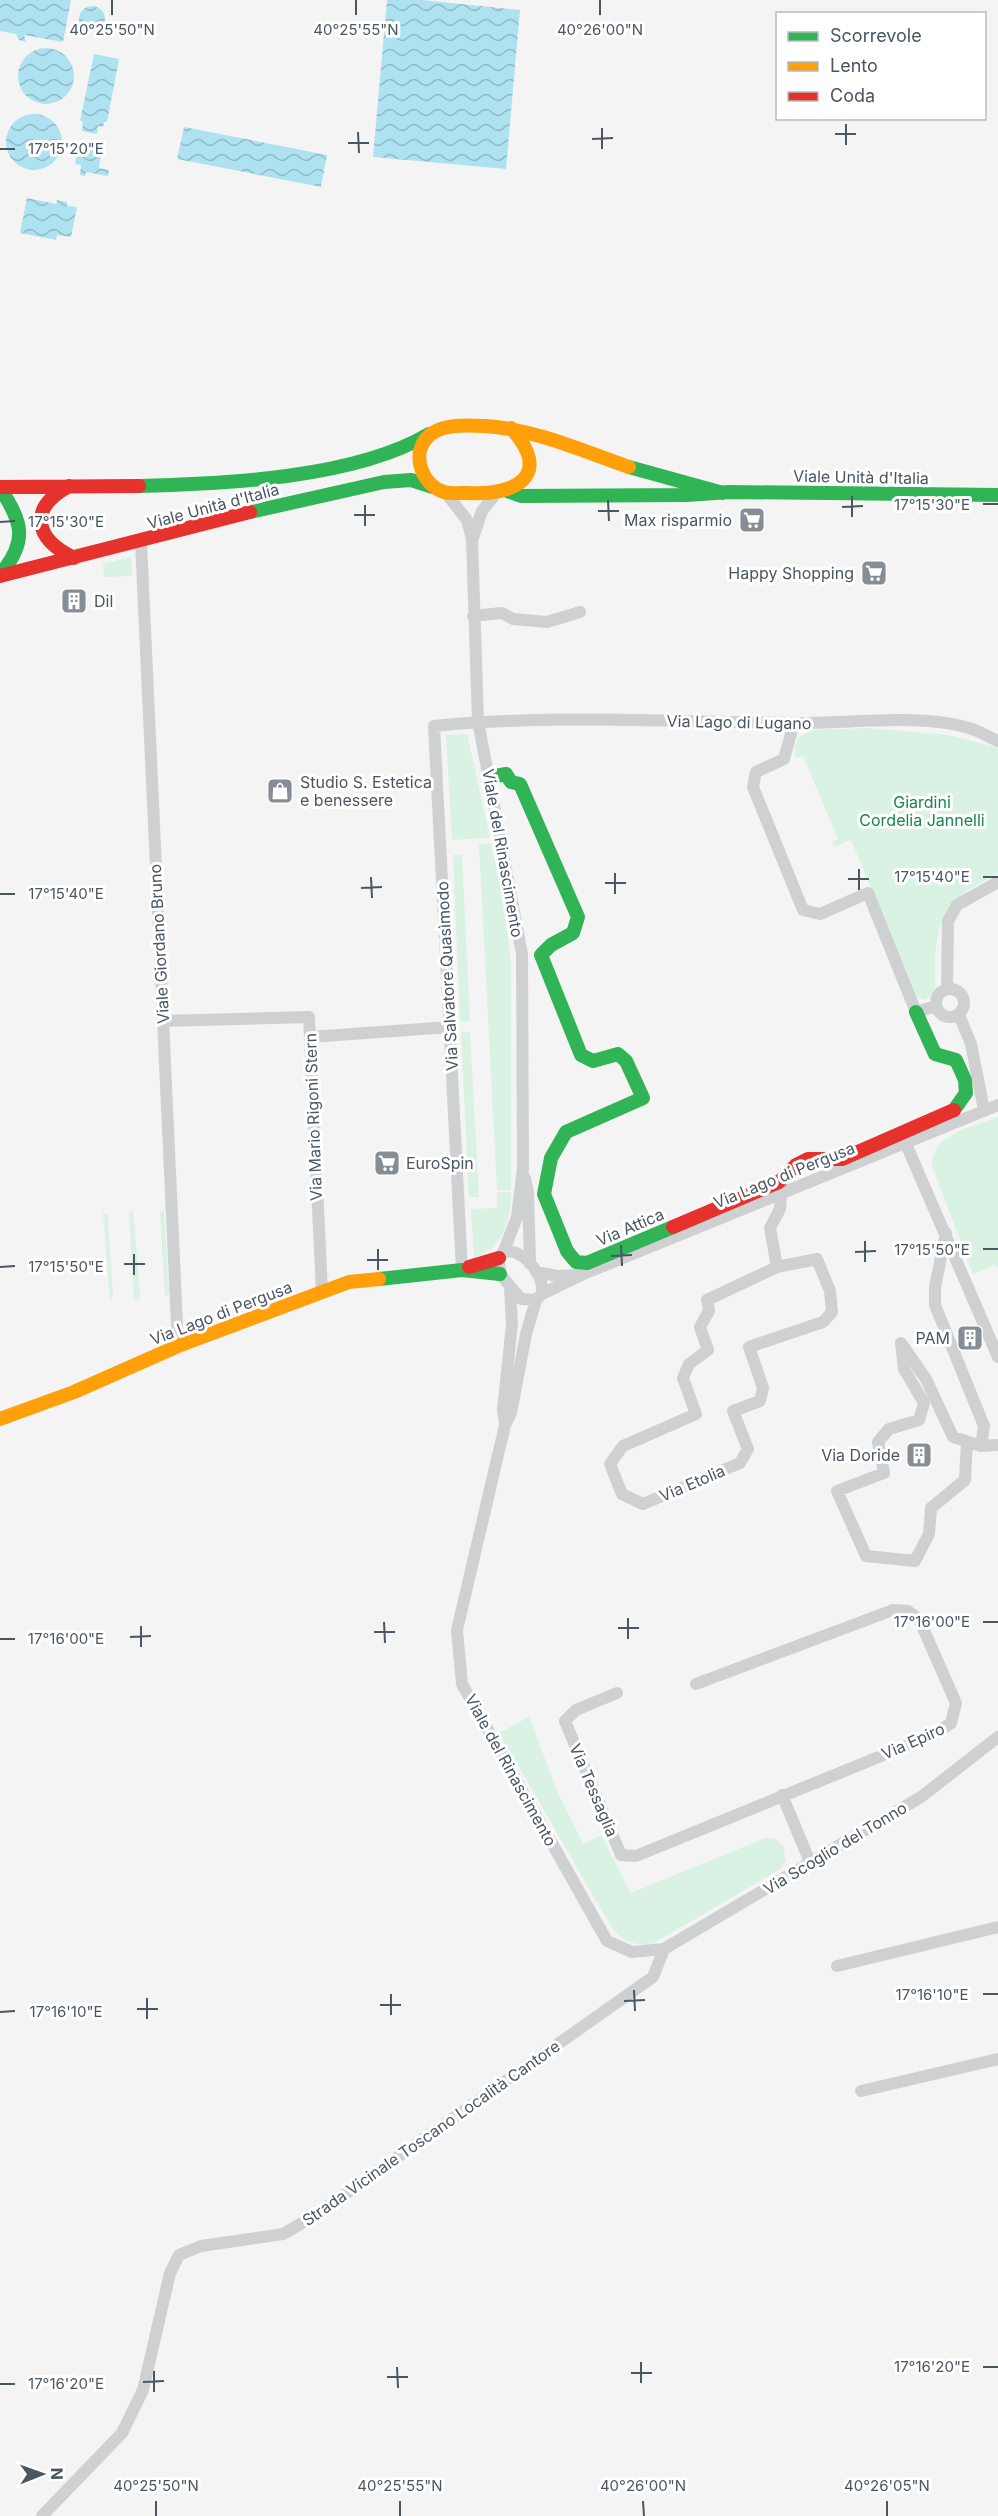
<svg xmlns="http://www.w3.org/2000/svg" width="998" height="2516" font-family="Inter,sans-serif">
<defs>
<pattern id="water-waves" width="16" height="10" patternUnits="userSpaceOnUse" patternTransform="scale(1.5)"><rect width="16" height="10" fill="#aee2f0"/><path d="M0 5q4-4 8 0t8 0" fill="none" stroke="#90bac6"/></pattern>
</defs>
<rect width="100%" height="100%" fill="#f4f4f4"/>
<!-- green -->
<path fill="#d9f2e3" d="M131,557L132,576L104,577L103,564Z
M868,728L949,735L998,748V874C953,895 939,908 935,959C935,971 936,982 935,993L925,1000L917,998L851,840L834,847L832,842L838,839L803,756L796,758L794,748L798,738L811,730Z
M467,734L490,838L452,840L446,735Z
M491,843L503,897L511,963V1190H497L479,844Z
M453,855H462L470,1021H460Z
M461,1032H470L479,1197H469Z
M998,1117V1267L994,1265L973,1274L932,1166C932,1133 973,1127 998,1117Z
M497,1192H511C511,1221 503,1247 474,1258L471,1209L497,1208Z
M133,1209L140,1296L138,1301L134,1297L129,1212Z
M164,1210L169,1293L165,1297L160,1212Z
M103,1212L108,1215L113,1296L110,1300Z
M529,1717L559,1795L583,1844L601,1835L631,1893L765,1838L776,1839L783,1846L786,1861L780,1869L654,1943C637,1947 623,1942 612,1928L499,1733Z"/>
<!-- water -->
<path fill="url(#water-waves)" d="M0,0H71L63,42L24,35L26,42L19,40L16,34L0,31Z
M387,0H422L520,10L506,169L373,157Z
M79 19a13 13 0 1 1 26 0a13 13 0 1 1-26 0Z
M18 76a28 28 0 1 1 56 0a28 28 0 1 1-56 0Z
M94,54L119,59L107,122H104L103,127L98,126L97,134L82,131L83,122L80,121Z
M6 142a28 28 0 1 1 56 0a28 28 0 1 1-56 0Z
M184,127L327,155L321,187L177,159Z
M79,144L102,148L99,168L109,170L108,176L86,172L85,176L80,175L81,165L75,164Z
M27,198L56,204L57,200L67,202V206L77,207L71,237L57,235L56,240L20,233Z"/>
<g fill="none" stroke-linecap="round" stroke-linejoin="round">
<!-- street -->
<path stroke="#ced0d2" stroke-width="12" d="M445,492L467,520L472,539L478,721L522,954L523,1168L517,1217L503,1253
M473,538L482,511L497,492
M141,542L178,1346
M473,616L502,613L513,619L547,622L580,612
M794,723L784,759L756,772L753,787L803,910L820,914L868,893L916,1012L936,1006
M936 1003a14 14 0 1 1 28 0a14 14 0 1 1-28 0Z
M947,989L948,921L957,905L998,882
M959,1015L971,1044L984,1110
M162,1021L309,1017L322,1292
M310,1037L450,1027
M906,1144L998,1357
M525,1178L528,1192L530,1264
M946,1233L935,1287V1305L984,1426L981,1446
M510,1251C528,1255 544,1276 542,1294L536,1300L521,1299L500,1274L499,1258L503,1253Z
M777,1267L817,1259L830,1291L832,1312L823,1322L749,1347L763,1388L760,1401L733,1411L748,1449L740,1463L643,1504L622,1494L610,1464L623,1446L696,1414L683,1378L689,1364L708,1350L700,1327L709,1311L707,1300L777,1267L770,1228L780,1209L781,1194
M462,1270L434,726C553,714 673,722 793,723C845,724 920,713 969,728C979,731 989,737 998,741
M536,1272L557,1276L577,1275
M542,1294L581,1275L998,1105
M536,1300L526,1334L511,1413L505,1425L457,1630L462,1684L607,1941L632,1952L664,1949L921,1797L998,1737
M505,1424L503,1410L512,1324L510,1287
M967,1442L965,1480L931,1508L929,1534L915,1561L866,1556L837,1491L884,1473L878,1442L889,1429L919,1420L924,1403L904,1369L901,1343L926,1379L953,1437L981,1446L998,1445
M617,1693L576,1710L565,1721L621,1855L636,1856L935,1734L951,1723L956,1703L919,1619L908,1611L893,1610L696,1684
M782,1795L810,1862
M837,1966L998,1927
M861,2091L998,2059
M42,2516L122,2433L143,2390L170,2273L179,2255L201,2246L283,2234L314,2216L653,1977L664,1949"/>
<!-- fast -->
<path stroke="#30b455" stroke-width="14" d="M629,467L723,493
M139,486C225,484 355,478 429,434
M0,488C23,523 28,541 0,575
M507,491L521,496L687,495L729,492L998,495
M250,512L384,482L411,480L433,487
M490,777L506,774L511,782L520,784L578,917L573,933L551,945L541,955L581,1055L593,1061L618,1054L626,1061L643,1098L566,1132L551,1158L544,1194L567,1251L576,1262L587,1263L673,1227
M916,1012L935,1054L956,1060L965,1080L966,1093L954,1110
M379,1279L462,1270L500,1274"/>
<!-- slow -->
<path stroke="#ff9f0a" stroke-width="14" d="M511,428C554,476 515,496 467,493C460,493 451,494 444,492C423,485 412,458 425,440C437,423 467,425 485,426C534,429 583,451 629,467
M0,1419L74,1392L178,1346L349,1282L379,1279"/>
<!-- jam -->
<path stroke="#e5322d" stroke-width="14" d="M69,486C27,509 35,539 74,558
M0,487L139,486
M0,576L250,512
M673,1227L779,1182L796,1165L808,1159H842L954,1110
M469,1267L499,1258"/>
</g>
<!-- ticks -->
<path fill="none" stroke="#4a5661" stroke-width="2" d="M112,0V15M356,0V15M600,0V15M846,124V145M602,128V149M358,132L359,153M835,134H856M592,139L613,138M348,143H369M0,149H15M852,496V517M608,500L609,521M983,504H998M365,505V526M842,507L863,506M598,511H619M354,515H375M0,522L15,521M859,869V890M615,873V894M371,877L372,898M983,877H998M848,879H869M605,883H626M361,888L382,887M0,894H15M865,1241V1262M621,1245L622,1266M378,1249V1270M983,1249H998M855,1252L876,1251M134,1254V1275M611,1256L632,1255M367,1260H388M124,1264H145M0,1267L15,1266M628,1618V1639M384,1622L385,1643M983,1622H998M141,1626V1647M618,1628H639M374,1632H395M130,1637L151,1636M0,1639H15M634,1990L635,2011M391,1994V2015M983,1994H998M147,1998V2019M624,2001L645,2000M380,2005H401M137,2009H158M0,2012L15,2011M641,2362V2383M397,2367L398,2388M983,2367H998M154,2371V2392M631,2373H652M387,2377H408M143,2382L164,2381M0,2384H15M156,2501V2516M400,2501V2516M643,2501L644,2516M887,2501V2516"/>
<!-- icons -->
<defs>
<symbol id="supermarket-square" viewBox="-11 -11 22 22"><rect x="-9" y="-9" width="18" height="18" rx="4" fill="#868d94" stroke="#fff"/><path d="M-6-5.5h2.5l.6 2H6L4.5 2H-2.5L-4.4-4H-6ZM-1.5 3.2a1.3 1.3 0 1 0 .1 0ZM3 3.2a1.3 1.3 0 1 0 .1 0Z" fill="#fff"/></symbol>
<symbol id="building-square" viewBox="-11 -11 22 22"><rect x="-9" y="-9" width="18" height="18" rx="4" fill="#868d94" stroke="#fff"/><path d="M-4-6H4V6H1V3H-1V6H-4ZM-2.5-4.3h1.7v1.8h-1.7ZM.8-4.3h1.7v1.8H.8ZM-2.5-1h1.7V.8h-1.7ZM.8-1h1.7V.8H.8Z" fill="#fff"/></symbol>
<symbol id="shop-square" viewBox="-11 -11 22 22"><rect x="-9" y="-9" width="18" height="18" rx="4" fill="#868d94" stroke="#fff"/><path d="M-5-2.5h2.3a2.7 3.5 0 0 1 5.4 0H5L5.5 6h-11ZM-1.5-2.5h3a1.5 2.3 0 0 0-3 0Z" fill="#fff"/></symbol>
</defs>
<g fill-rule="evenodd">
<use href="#supermarket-square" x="737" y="505" width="30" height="30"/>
<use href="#supermarket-square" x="859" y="558" width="30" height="30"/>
<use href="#building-square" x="59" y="586" width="30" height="30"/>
<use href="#shop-square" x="265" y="776" width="30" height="30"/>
<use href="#supermarket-square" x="372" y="1148" width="30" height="30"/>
<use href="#building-square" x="955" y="1323" width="30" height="30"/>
<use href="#building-square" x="904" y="1440" width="30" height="30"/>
</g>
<g text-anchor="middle" stroke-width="6" stroke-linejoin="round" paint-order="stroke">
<!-- street labels -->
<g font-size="16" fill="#4a5661" stroke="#fff">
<text transform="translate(861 477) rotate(1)" y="6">Viale Unità d'Italia</text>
<text transform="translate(213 506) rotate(-15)" y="6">Viale Unità d'Italia</text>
<text transform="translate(739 722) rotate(1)" y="6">Via Lago di Lugano</text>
<text transform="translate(503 853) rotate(80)" y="6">Viale del Rinascimento</text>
<text transform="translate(159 944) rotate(-93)" y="6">Viale Giordano Bruno</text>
<text transform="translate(447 976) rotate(-93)" y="6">Via Salvatore Quasìmodo</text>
<text transform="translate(313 1117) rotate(-92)" y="6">Via Mario Rigoni Stern</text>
<text transform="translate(784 1175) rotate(-22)" y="6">Via Lago di Pergusa</text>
<text transform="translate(630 1227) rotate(-23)" y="6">Via Attica</text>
<text transform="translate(221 1313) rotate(-21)" y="6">Via Lago di Pergusa</text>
<text transform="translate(692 1483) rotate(-23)" y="6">Via Etolia</text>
<text transform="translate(913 1741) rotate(-24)" y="6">Via Epiro</text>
<text transform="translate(511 1770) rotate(61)" y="6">Viale del Rinascimento</text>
<text transform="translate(594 1790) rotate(67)" y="6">Via Tessaglia</text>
<text transform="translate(835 1848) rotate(-31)" y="6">Via Scoglio del Tonno</text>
<text transform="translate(431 2133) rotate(-35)" y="6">Strada Vicinale Toscano Località Cantore</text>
</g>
<!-- poi labels -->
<g font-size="16" fill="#4a5661" stroke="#fff" text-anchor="end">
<text x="732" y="526">Max risparmio</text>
<text x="854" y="579">Happy Shopping</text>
<text x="94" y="607" text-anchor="start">Dil</text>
<text x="300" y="788" text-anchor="start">Studio S. Estetica<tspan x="300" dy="18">e benessere</tspan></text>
<text x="406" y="1169" text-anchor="start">EuroSpin</text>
<text x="950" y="1344">PAM</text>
<text x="900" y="1461">Via Doride</text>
</g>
<!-- park labels -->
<g font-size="16" fill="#17864f" stroke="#fff">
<text x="922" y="808">Giardini<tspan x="922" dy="18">Cordelia Jannelli</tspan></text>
</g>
</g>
<g font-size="15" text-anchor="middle" fill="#4a5661" stroke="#fff" stroke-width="6" stroke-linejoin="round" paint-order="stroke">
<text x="112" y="35">40°25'50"N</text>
<text x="356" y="35">40°25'55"N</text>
<text x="600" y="35">40°26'00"N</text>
<text x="66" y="154">17°15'20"E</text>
<text x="932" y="510">17°15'30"E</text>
<text x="66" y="527">17°15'30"E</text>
<text x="932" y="882">17°15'40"E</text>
<text x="66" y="899">17°15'40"E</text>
<text x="932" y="1255">17°15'50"E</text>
<text x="66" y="1272">17°15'50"E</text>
<text x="932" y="1627">17°16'00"E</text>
<text x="66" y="1644">17°16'00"E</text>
<text x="932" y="2000">17°16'10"E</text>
<text x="66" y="2017">17°16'10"E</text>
<text x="932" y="2372">17°16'20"E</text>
<text x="66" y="2389">17°16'20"E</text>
<text x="156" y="2491">40°25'50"N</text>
<text x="400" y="2491">40°25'55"N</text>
<text x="643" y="2491">40°26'00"N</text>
<text x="887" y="2491">40°26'05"N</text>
</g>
<!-- legend -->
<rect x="776" y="12" width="210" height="108" fill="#ffffff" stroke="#b7bbc0" stroke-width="1.5"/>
<rect x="788" y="32" width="30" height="9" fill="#30b455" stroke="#b7bbc0" stroke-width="1.5"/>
<text x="830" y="42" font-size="18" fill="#4a5661">Scorrevole</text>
<rect x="788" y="62" width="30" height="9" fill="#ff9f0a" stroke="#b7bbc0" stroke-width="1.5"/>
<text x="830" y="72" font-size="18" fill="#4a5661">Lento</text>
<rect x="788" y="92" width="30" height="9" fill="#e5322d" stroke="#b7bbc0" stroke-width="1.5"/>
<text x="830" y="102" font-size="18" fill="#4a5661">Coda</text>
<!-- north arrow -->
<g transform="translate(42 2474) rotate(89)" stroke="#ffffff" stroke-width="4.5" paint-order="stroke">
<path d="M0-4.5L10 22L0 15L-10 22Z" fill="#4a5661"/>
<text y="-9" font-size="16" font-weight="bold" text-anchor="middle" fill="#4a5661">N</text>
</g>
</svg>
